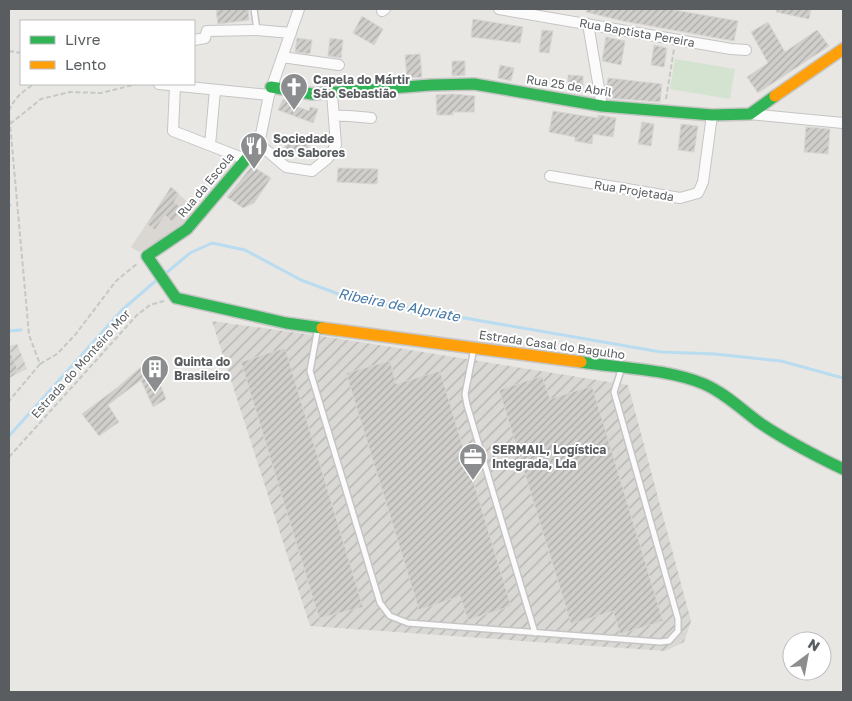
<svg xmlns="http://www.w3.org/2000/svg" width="852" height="701" font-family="'Golos Text',sans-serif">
<defs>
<pattern id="industrial-furrows" width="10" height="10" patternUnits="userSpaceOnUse" patternTransform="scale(1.25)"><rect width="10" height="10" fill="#d9d8d4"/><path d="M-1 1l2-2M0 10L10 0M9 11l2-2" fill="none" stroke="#b3b2af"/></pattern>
<pattern id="building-hatch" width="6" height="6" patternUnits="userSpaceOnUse" patternTransform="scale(1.25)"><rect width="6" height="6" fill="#d0cfcc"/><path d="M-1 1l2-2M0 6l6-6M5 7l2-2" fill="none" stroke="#acaba9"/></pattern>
</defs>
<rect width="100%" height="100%" fill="#e8e7e3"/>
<!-- industrial -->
<path fill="url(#industrial-furrows)" d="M212,321L341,339L628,385L691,621L684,642L665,651L310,626Z
M17,344L27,369L9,378V346Z"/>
<!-- education -->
<path fill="#dad7d3" d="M171,187L195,209L173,234L139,252L131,247Z"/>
<!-- green -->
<path fill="#d3e3cf" d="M675,59L735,69L730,99L670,89Z"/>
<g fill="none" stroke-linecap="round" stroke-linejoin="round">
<!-- stream -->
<path stroke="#b9dcf0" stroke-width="3" d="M9,205H10
M165,274L190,253L212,243L245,250L301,280L349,298L661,352L715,354L781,361L843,378
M9,331L21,330
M9,436L123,309L158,279"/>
</g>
<!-- building -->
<path fill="url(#building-hatch)" stroke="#d7d6d2" d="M216,9H248L249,20L218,24Z
M587,9H668L738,21L734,41L623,21L586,12Z
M777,9H811L809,19L776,12Z
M362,16L383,29L374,45L353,33Z
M473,19L523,27L520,43L471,37Z
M768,22L785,52L817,30L829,46L758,93L747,77L768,63L751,32Z
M542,30L553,31L549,53L539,52Z
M606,37L625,41L621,65L602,61Z
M297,38L312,40L310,54L295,52Z
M330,38L343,40L341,58L328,56Z
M654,45L667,48L664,67L651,65Z
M420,54L422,77L407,78L405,55Z
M452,61H465V75L452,76Z
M500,65L514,68L511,81L498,78Z
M568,75L583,76V93L568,91Z
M608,78L662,84L660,102L608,98L606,90Z
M453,94L475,96L474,112H453V115H437L436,95Z
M283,99L290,102V104L309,111L310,107L318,109L313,123L278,110Z
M553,111L598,118V115L616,118L613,137L593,134L592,144L575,141V137L549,132Z
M642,122L654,124L651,146L638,144Z
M681,124L698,126L694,152L678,150Z
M806,127L830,129L828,154L804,152Z
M288,137L310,142L306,155L284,149Z
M252,166L271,178L254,203L243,208L227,197Z
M338,168L378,169L377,184L337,182Z
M171,187L179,194L174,202L183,210L172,222L165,215L155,230L147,224Z
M285,348L363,607L319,618L241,362Z
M9,349L18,371L9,375Z
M150,359L166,399L153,407L141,380L108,405L119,422L99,436L82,414L118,387Z
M390,361L396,384L440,371L511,606L468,620L460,596L419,610L346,373Z
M542,376L550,399L592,386L663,621L620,634L613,611L571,624L499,390Z"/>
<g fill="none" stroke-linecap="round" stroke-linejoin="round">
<defs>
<path id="lane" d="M254,9L257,30
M318,327L310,371L380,603L390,616L408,623L660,642L669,641L678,631V619L614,392L621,370
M474,348L465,394L467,405L535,633"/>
<path id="street" d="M299,9L269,95L259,144L286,167L312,171L328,158L336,145L332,93
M499,9L731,49L746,50
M382,11L385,9
M588,24L602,106
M194,40L205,38L207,31L257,30L291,33
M282,57L339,65
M159,84L269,95
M175,86L173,131L245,159
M750,114L843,123
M334,116C347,115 358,117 371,118
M210,145L215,90
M550,176L680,198L698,193L703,182L712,115"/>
<path id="fast" d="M271,87L312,94L431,85L474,84L602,106L712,115L750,114L775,96
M259,144L187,229L147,256L176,298L286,323L322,328
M581,362C619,368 668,369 704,384C725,393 742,410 760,423C787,441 814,455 843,469"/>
<path id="slow" d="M775,96L843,49
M322,328L581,362"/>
</defs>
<!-- lane casing -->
<use href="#lane" stroke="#c5c5c5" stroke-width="8"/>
<!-- street casing -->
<use href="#street" stroke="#c5c5c5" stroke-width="12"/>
<!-- fast casing -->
<use href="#fast" stroke="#c5c5c5" stroke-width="14"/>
<!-- slow casing -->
<use href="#slow" stroke="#c5c5c5" stroke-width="14"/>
<!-- path -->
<path stroke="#c4c9c5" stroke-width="2" stroke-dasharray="5 2.5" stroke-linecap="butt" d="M9,51L21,53
M666,99L674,49
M9,111C14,98 22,92 34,84
M9,112L29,335L40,364L9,401
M10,124L41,99L70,92L101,93L137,84
M40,364L57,354L75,335L116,281L138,263
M9,457L137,315L150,305L164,301"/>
<!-- lane -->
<use href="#lane" stroke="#fcfbfb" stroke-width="5"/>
<!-- street -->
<use href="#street" stroke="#fcfbfb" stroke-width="10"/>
<!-- fast -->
<use href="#fast" stroke="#30b455" stroke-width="11"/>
<!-- slow -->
<use href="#slow" stroke="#ff9f0a" stroke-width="11"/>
</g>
<!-- icons -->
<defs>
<symbol id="church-pin" viewBox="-11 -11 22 30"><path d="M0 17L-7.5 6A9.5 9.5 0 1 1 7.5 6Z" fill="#8b8d8e" stroke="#fff"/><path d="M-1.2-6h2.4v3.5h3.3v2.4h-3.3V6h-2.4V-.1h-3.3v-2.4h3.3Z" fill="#fff"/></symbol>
<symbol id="restaurant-pin" viewBox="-11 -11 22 30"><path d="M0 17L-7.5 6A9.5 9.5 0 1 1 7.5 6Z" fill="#8b8d8e" stroke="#fff"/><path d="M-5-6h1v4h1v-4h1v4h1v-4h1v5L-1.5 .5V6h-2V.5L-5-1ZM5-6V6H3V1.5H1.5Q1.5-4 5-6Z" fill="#fff"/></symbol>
<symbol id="building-pin" viewBox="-11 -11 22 30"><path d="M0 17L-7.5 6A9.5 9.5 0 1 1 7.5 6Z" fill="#8b8d8e" stroke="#fff"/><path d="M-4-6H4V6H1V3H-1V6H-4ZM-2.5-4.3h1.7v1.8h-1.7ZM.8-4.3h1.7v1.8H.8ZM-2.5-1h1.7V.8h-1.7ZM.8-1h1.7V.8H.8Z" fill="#fff"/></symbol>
<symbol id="office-pin" viewBox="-11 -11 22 30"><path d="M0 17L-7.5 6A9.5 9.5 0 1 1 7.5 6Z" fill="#8b8d8e" stroke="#fff"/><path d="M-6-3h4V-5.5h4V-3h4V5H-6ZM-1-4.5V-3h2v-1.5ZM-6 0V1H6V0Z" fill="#fff"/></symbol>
</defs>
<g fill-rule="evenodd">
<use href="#church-pin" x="278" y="71" width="32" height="43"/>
<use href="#restaurant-pin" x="238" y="130" width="32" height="43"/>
<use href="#building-pin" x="139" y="353" width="32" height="43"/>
<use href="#office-pin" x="457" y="441" width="32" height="43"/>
</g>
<g text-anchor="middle" stroke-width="4" stroke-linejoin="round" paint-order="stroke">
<!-- street labels -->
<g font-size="12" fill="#595d60" stroke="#fff">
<text transform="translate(637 33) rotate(10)" y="4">Rua Baptista Pereira</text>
<text transform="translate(569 86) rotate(9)" y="4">Rua 25 de Abril</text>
<text transform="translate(206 185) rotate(-50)" y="4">Rua da Escola</text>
<text transform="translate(634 191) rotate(9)" y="4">Rua Projetada</text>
<text transform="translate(552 345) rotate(8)" y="4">Estrada Casal do Bagulho</text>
<text transform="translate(81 364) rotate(-48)" y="4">Estrada do Monteiro Mor</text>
</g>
<!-- poi labels -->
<g font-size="12" font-weight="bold" fill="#595d60" stroke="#fff" text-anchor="start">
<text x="313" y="84">Capela do Mártir<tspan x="313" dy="14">São Sebastião</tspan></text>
<text x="273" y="143">Sociedade<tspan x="273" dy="14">dos Sabores</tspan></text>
<text x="174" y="366">Quinta do<tspan x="174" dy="14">Brasileiro</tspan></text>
<text x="492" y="454">SERMAIL, Logística<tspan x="492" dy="14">Integrada, Lda</tspan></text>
</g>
<!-- water labels -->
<g font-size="14" font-style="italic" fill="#4579a6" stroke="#fff">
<text transform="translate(399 305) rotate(11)" y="5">Ribeira de Alpriate</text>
</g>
</g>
<!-- border -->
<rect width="852" height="701" fill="none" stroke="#595d60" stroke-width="20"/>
<!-- legend -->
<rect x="20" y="20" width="175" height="65" fill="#ffffff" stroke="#bdbebf"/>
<rect x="30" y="36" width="25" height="8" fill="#30b455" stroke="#bdbebf"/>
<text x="65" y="45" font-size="15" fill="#595d60">Livre</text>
<rect x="30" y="61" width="25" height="8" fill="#ff9f0a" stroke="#bdbebf"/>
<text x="65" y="70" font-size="15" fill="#595d60">Lento</text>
<!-- north arrow -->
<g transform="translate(807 656) rotate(32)"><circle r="24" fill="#ffffff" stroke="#bdbebf"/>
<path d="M0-4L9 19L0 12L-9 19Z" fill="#8b8d8e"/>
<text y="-8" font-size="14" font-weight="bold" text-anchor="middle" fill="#595d60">N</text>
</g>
</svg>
